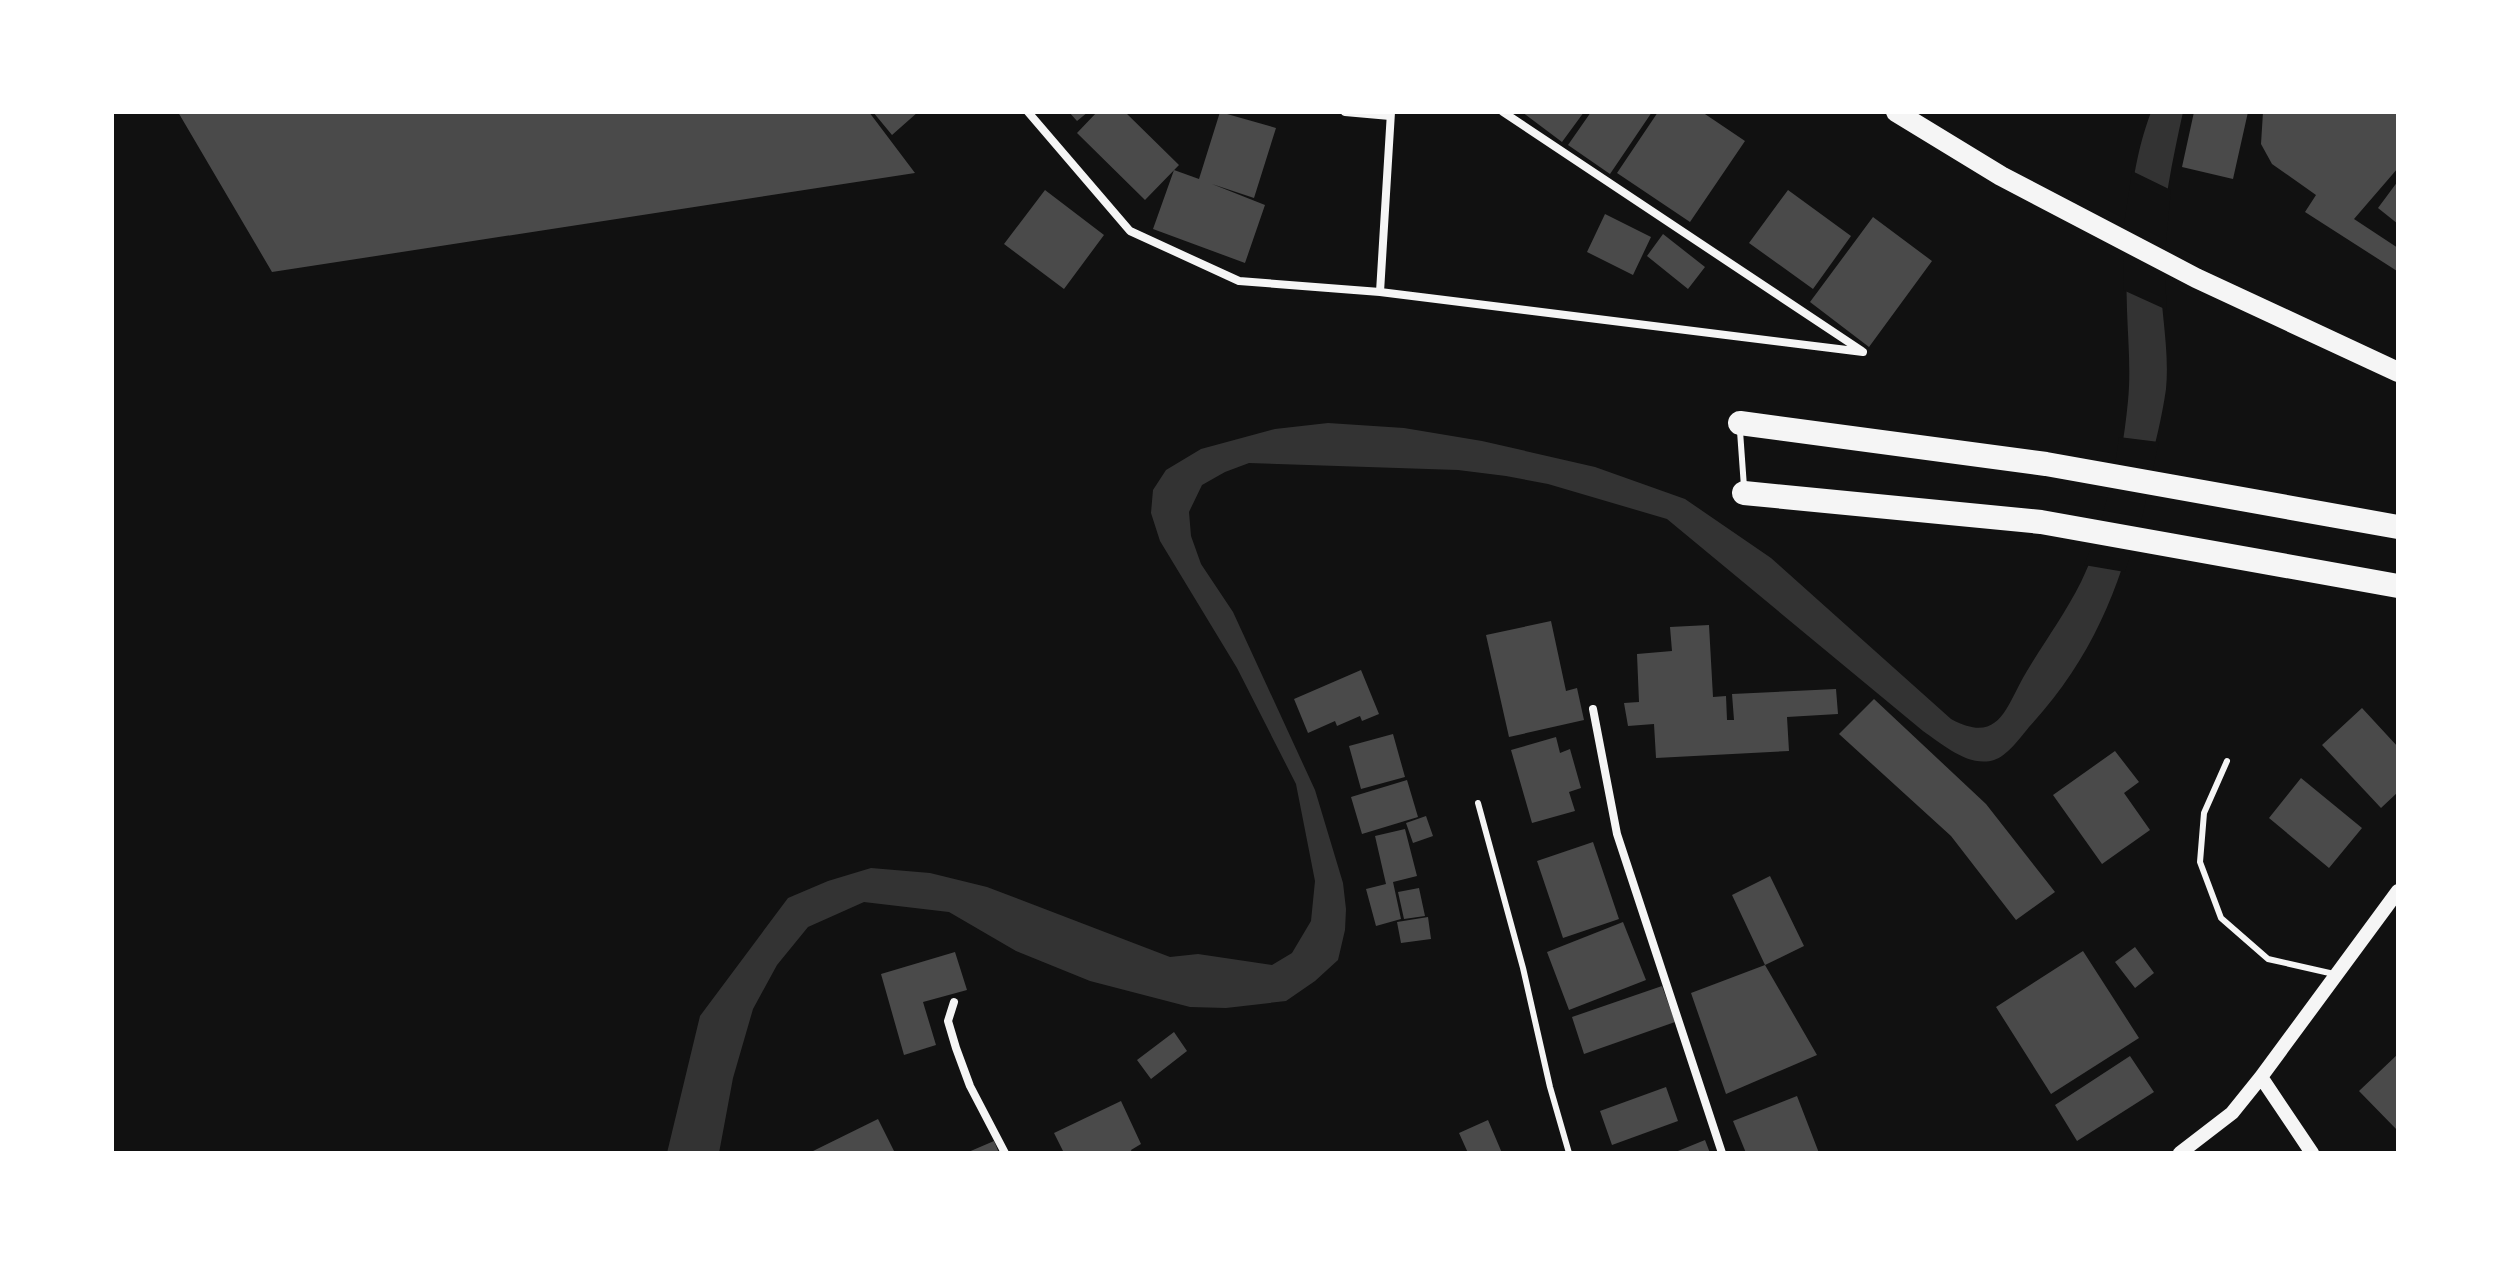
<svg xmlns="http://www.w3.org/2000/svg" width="2510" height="1265" font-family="'Roboto Condensed',sans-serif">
<rect width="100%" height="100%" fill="#111"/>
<!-- water -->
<path fill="#333" d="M2151,112H2183C2172,162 2162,211 2160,262C2159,304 2170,347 2166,389C2162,417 2155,445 2148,472C2125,573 2100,650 2029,727C2020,738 2007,756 1994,760C1969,768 1942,744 1923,731L1667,519L1548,484L1506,476L1458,470L1249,463L1225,472L1202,485L1189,512L1191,536L1201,564L1233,612L1315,790L1343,883L1346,909L1345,930L1338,960L1315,981L1286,1001L1226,1008L1190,1007L1090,981L1016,951L949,912L864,902L808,927L777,965L753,1009L733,1078L719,1153H667L700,1016L788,898L828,881L871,868L930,873L987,887L1170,957L1198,954L1272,965L1292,953L1311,921L1315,881L1296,784L1237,668L1160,541L1151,513L1153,490L1166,470L1201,449L1275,429L1328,423L1404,428L1482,441L1595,467L1685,499L1771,558L1951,719C2001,746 2006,705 2027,671C2045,641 2065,614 2081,582C2108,526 2122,463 2128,401C2131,371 2128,340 2127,310C2125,245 2128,173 2151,112Z"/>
<!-- pier -->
<path fill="#111" d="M2132,171L2171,190L2164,263L2167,310L2123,290L2125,218Z
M2119,437L2159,442L2141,522L2125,572L2084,565L2099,528L2114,473Z"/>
<!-- building -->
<path fill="#4a4a4a" d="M178,112H869L915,173L272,272Z
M873,112H918L892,135Z
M1069,112H1088L1077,121Z
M1097,112H1125L1179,165L1145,200L1077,133Z
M1220,112L1276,128L1254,198L1212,184L1265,205L1245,263L1153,229L1174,170L1199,179Z
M1522,112H1584L1562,142Z
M1591,112H1652L1610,174L1568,145Z
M1658,112H1702L1745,141L1690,222L1617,173Z
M2194,112H2248L2233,179L2182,167Z
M2263,112H2398V168L2354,219L2398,248L2397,271L2305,212L2316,195L2272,164L2261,144Z
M2398,181V224L2378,208Z
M1045,190L1104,235L1064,289L1004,244Z
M1788,190L1851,236L1813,289L1749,243Z
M1605,214L1651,237L1633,275L1587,252Z
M1873,217L1932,261L1869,347L1810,302Z
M1663,234L1705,267L1688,289L1647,256Z
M1551,621L1566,691L1577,688L1584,720L1509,737L1486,635Z
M1709,625L1713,697L1726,696L1727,720H1734L1732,694L1836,689L1838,714L1787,717L1789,751L1656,758L1654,724L1628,726L1624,703L1639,702L1637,654L1672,651L1670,627Z
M1361,670L1379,714L1362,721L1360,716L1337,726L1335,721L1308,733L1294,699Z
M1874,699L1986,804L2055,892L2016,920L1951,836L1839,734Z
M2362,708L2398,747V792L2381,808L2322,745Z
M1393,734L1405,777L1361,789L1349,746Z
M1556,737L1560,753L1570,749L1581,788L1569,792L1575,811L1532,823L1511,750Z
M2115,751L2139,782L2124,793L2150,830L2102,864L2053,795Z
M2301,778L2362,828L2329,868L2269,818Z
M1407,780L1418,817L1362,834L1351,797Z
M1426,816L1433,836L1413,843L1406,823Z
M1405,829L1417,876L1393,882L1401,919L1376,926L1366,889L1386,884L1375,836Z
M1593,842L1619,919L1563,938L1537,861Z
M1770,876L1804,946L1765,965L1732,895Z
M1419,888L1425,916L1404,919L1398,892Z
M1428,917L1431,939L1401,943L1397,922Z
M1623,922L1646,980L1569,1010L1547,952Z
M2135,947L2154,973L2135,988L2115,962Z
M2083,951L2139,1038L2051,1094L1996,1007Z
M955,952L967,990L923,1002L936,1045L904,1055L881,974Z
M1765,965L1817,1055L1726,1094L1691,993Z
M1662,986L1675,1022L1584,1054L1572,1017Z
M1174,1032L1187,1051L1151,1079L1137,1060Z
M2398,1054V1131L2359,1091Z
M2130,1056L2154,1092L2077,1141L2055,1105Z
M1666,1087L1678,1121L1612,1145L1600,1111Z
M1797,1096L1819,1153H1746L1733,1121Z
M1121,1101L1141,1144L1131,1150L1132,1153H1064L1054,1133Z
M878,1119L895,1153H809Z
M1488,1120L1502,1153H1468L1459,1133Z
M1705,1140L1710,1153H1673Z
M994,1141L999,1153H966Z"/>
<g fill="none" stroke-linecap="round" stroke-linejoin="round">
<!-- service -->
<path stroke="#f5f5f5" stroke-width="6" d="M1740,431L1744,487
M2227,761L2204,813L2200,862L2221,918L2268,959L2334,974
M1478,803L1523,968L1550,1087L1569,1153"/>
<!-- minor -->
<path stroke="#f5f5f5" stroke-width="8" d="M1028,112L1130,231L1239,281L1380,292L1863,352
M1345,112L1390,116
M1503,112L1862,351
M1380,292L1391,112
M1593,709L1617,834L1722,1153
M954,1002L948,1021L956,1048L970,1086L1005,1153"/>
<!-- tertiary -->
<path stroke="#f5f5f5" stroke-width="14" d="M2261,1077L2312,1153
M2180,1153L2232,1113L2261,1077L2398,891"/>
<!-- primary -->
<path stroke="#f5f5f5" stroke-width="20" d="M1896,112L2001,176L2196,278L2398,372"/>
<!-- motorway -->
<path stroke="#f5f5f5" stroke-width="24" d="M1740,423L2046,464L2398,527
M1744,493L2041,522L2398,586"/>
</g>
<!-- border -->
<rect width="2510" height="1265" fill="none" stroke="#ffffff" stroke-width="228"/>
</svg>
